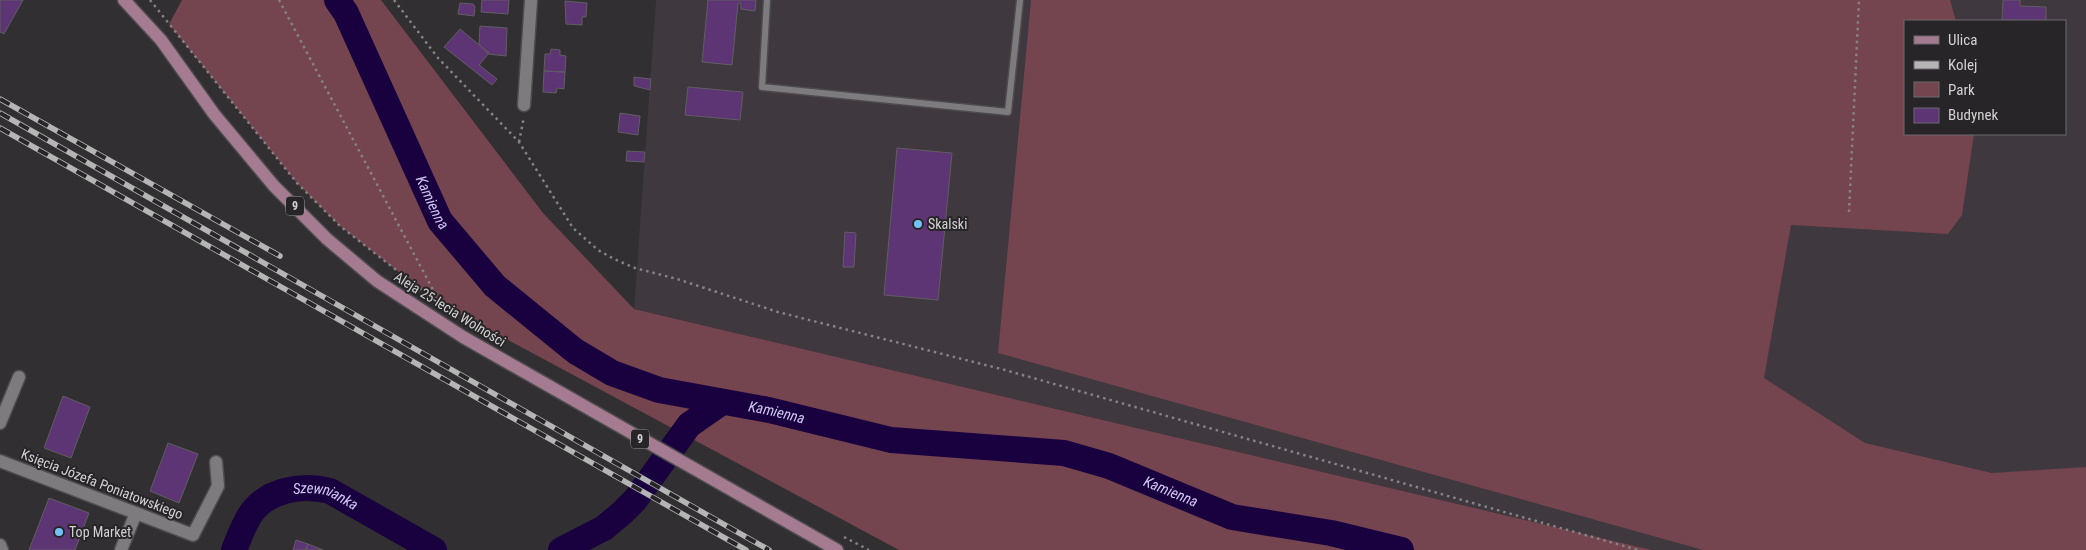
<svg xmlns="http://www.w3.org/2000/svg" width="2086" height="550" font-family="'Roboto Condensed',sans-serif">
<rect width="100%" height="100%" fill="#312f31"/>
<!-- built -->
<path fill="#3f383e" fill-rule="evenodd" d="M656,0H2086V550H1652L634,309ZM1905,21H2065V134H1905Z"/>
<!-- green -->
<path fill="#74444f" d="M182,0H381L543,213L634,309L1652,550H899L441,304L427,294L340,226L297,183L169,24Z
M1031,0H1950L1956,21H1905V134H1974L1962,215L1948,234L1791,225L1764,378L1865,443L1992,473L2086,467V550H1703L998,353Z"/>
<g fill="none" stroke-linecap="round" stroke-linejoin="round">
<!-- river -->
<g stroke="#19003f" stroke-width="26">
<path id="s1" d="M337,0L346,13L440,221L495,286L575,351L612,373L659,390L769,410L891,440L1064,453L1109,466L1232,517L1331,533L1401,550"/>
<path id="s2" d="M234,550C239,538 243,526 250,515C267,489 303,484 330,491L434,550"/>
<path d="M561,550L604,528L623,512L635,500L689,425L722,402"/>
</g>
</g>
<!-- building -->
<path fill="#5d3575" stroke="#605e61" d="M0,0H23L4,34L0,32Z
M482,0H509L508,14L481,12Z
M708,0H756L755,11L741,9V3H738L732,65L702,62Z
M2003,0H2020V6L2046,7V21L2002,20Z
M565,1L587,3L586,17H582V25L566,24Z
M460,3L473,4L475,7L474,16L458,14Z
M480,26L507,28L506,56L488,54L479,44Z
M460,29L489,53L479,65L497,79L492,85L444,47Z
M551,49L560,50V55L566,56L565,72L544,71L545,54H550Z
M544,71L565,72L564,89L557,88L556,93L543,92Z
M634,77L651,79L650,90L634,86Z
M688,87L743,92L740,120L685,115Z
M620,113L640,116L638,135L618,132Z
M897,148L952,153L938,300L884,295Z
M627,151L645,152L644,162L626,161Z
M845,232L856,233L854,267H843Z
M63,396L90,407L71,458L44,448Z
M168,443L198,454L179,503L150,491Z
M49,498L89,513L75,550H29Z
M296,540L308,544L306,550H293Z
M308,544L323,550H306Z"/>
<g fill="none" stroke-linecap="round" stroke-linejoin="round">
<defs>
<path id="lane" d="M767,0L762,87L1008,112L1020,0"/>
<path id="street" d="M524,105L531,0
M0,423L19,377
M0,461L193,535L218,486L216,462
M0,545L2,550
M121,550L136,513"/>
<path id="primary" d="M124,0L161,40L214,114L274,186L327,239L377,281L463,337L837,550"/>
</defs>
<!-- lane casing -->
<use href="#lane" stroke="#4d4b4d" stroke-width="9"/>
<!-- street casing -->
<use href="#street" stroke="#4d4b4d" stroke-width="15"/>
<!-- primary casing -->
<use href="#primary" stroke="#4d4b4d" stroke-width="15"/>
<!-- path -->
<path stroke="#858385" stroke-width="2.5" stroke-dasharray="2.5 4" stroke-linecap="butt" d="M150,0L297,183L340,226L445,308
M279,0L440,303
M394,0L438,58L519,142L573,228L598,250L614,259L635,268L677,279L778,312L1005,370L1638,550
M519,142L524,117
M1849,212L1859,0
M844,537L869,550"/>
<!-- lane -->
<use href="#lane" stroke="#7e7b7e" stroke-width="6"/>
<!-- street -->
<use href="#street" stroke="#7e7b7e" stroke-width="12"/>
<!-- primary -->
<use href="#primary" stroke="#a47b91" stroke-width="12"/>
<defs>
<path id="rail" d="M0,99L280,256
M0,113L769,550
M0,128L746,550"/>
</defs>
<!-- rail casing -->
<use href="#rail" stroke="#b6b5b6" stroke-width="5.5"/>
<!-- rail -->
<use href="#rail" stroke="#272527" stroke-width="4" stroke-dasharray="11" stroke-linecap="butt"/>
</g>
<!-- markers -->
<g fill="#71c1f5" stroke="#272527" stroke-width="2">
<circle cx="918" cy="224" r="5"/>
<circle cx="59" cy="532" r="5"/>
</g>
<g text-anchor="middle" stroke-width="4" stroke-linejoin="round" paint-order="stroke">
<!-- shield labels -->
<g fill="#272527" stroke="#9f9e9f" stroke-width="1">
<rect x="286" y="196.5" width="18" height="19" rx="4"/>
<rect x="631" y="429.5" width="18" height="19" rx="4"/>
</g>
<g font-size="12" font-weight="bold" fill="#d3d2d3">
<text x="295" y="210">9</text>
<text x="640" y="443">9</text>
</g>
<!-- poi labels -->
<g font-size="14" fill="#d3d2d3" stroke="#272527" text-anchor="start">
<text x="928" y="229">Skalski</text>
<text x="69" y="537">Top Market</text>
</g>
<!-- street labels -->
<g font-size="14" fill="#d3d2d3" stroke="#272527">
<text transform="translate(450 309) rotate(32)" y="5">Aleja 25-lecia Wolności</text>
<text transform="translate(102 484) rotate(21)" y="5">Księcia Józefa Poniatowskiego</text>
</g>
<!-- water labels -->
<g font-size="15" font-style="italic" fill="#cec7f0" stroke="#272527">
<text dy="5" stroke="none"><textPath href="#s1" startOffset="224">Kamienna</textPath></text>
<text dy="5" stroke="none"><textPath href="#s1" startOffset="645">Kamienna</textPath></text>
<text dy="5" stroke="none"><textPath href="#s1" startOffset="1050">Kamienna</textPath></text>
<text dy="5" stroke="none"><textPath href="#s2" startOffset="124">Szewnianka</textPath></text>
</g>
</g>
<!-- legend -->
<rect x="1904" y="20" width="162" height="115" fill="#272527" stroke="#6c6a6c"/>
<rect x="1914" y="36" width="25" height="8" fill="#a47b91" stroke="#6c6a6c"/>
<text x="1948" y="45" font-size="15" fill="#d3d2d3">Ulica</text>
<rect x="1914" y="61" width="25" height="8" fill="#b6b5b6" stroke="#6c6a6c"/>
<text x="1948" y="70" font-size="15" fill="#d3d2d3">Kolej</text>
<rect x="1914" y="82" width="25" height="15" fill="#74444f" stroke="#6c6a6c"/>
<text x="1948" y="95" font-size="15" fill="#d3d2d3">Park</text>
<rect x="1914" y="108" width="25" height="15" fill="#5d3575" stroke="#6c6a6c"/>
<text x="1948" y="120" font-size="15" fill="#d3d2d3">Budynek</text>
</svg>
